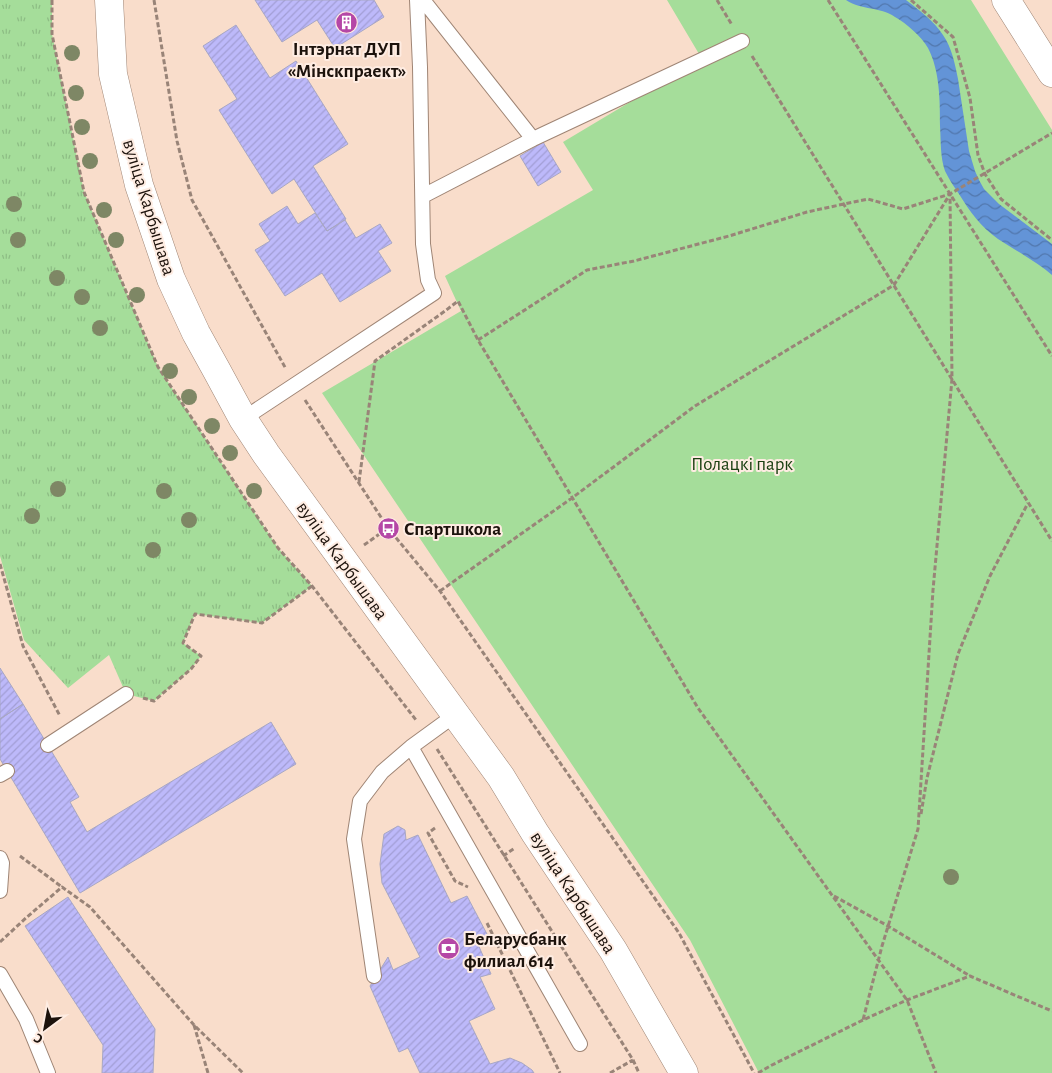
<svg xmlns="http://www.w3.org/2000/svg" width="1052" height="1073" font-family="'Alegreya Sans',sans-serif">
<defs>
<pattern id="grass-tufts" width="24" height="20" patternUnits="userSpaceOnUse" patternTransform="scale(1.25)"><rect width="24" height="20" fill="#a5dd9a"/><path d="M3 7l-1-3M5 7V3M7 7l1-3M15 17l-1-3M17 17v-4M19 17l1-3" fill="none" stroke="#8dbd84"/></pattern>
<pattern id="water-waves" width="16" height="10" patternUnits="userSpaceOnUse" patternTransform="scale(1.25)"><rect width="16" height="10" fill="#6394d7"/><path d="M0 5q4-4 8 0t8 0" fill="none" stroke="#5177ad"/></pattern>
<pattern id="building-hatch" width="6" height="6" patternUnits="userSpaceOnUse" patternTransform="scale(1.25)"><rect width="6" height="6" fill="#bdb9fa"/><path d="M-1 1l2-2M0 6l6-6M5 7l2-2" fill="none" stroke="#a29ed5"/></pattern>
</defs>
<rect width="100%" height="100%" fill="#f9ddcb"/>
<!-- grass -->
<path fill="url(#grass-tufts)" d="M0,0H52V34L84,192L158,367L278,548L312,586L262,623L195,614L183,643L201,656L191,669L154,701L126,694L109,655L68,688L24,640L0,556Z"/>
<!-- park -->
<path fill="#a5dd9a" d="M667,0H971L1052,130V1073H759L690,940L322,393L461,311L445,276L593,190L563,142L702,59Z"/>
<!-- water -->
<path fill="url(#water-waves)" d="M846,0H906C919,10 934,21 943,35C952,48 955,64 958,79L969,151L975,171L979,180L984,189L999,204L1052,244V275C1036,261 1016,251 998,239C981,227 970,212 959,194C954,187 949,179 945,171C940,157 941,141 940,126C940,101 940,71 928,48C921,36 907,24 895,17C879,6 863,11 846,0Z"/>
<!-- building -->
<path fill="url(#building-hatch)" stroke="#a8a7c3" d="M255,0H374L384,17L335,48L317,20L282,42Z
M236,25L270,78L296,61L348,144L313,166L346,219L327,231L294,179L272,194L219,110L237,99L203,46Z
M543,142L561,172L538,186L520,156Z
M287,206L298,224L315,213L327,231L345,220L356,238L380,224L392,243L378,251L391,271L340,302L322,273L285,296L255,250L270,241L259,224Z
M0,668L23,704L0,719Z
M23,704L79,797L70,802L87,832L271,722L296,764L80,893L0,759V719Z
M398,826L405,830L406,840L418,835L451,903L467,896L488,936L477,942L491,974L480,977L495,1009L469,1021L490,1064L510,1058L522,1063L532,1070L534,1073H420L408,1048L399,1052L370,986L388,957L393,970L420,957L382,883L380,864L384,834Z
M68,897L155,1029L153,1073H102L103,1045L25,926Z"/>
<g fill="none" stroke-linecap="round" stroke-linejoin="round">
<defs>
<path id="lane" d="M533,139L742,41
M423,196L533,139L423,0
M243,419L434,293L428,280L423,244L420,67L417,0
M48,745L126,694
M411,747L580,1044
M0,775L7,771
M0,858L2,863L0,891
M0,974L26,1019L48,1073
M374,976L354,839L360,801L382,772L411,747L455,715"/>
<path id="secondary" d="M109,0L113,74L139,185L171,279L196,333L217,371L243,419L266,454L501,777L535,833L613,950L684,1073
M1006,0L1052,73"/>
</defs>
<!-- lane casing -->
<use href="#lane" stroke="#9f8575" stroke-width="16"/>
<!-- secondary casing -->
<use href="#secondary" stroke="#9f8575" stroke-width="29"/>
<!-- path -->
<path stroke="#998478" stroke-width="3" stroke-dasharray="5 2.5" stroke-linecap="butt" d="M52,0V34L84,192L158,367L278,548L312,586L416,720
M154,0L177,141L192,200L286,369
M717,0L732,25
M828,0L1052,356
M911,0L953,37L970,98L978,155L985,174L1001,199L1052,240
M752,56L1052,541
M478,340L587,270L634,261L729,236L807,212L844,204L868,199L903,209L950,194L952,379L933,590L918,829L882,946L863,1020
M305,400L388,528L440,591L679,933L754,1073
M359,482L375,361L445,311L458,301L478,340L698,708L907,1000L936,1073
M364,545L388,528
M0,564L23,646L60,716
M440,591L572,498L695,406L894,285L950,194L1052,133
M143,698L154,701L191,669L201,656L183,643L195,614L262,623L312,586
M437,749L633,1060L639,1073
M921,814L927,778L958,654L990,576L1028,503
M435,828L428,833L455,881L468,887
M20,856L62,887
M503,856L515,848
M834,896L888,926L970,976
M487,923L560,1073
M0,942L27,917L62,887L90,907L194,1025
M208,1073L194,1025L243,1073
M610,1073L633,1060
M758,1073L772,1065L863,1020L907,1000L970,976L1052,1011"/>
<!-- lane -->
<use href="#lane" stroke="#fff" stroke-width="14"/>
<!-- secondary -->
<use href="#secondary" stroke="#fff" stroke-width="28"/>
</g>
<!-- trees -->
<g fill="#7e8765">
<circle cx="72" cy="53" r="8"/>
<circle cx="76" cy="93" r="8"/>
<circle cx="82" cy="127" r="8"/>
<circle cx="90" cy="161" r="8"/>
<circle cx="14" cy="204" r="8"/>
<circle cx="104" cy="210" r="8"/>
<circle cx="18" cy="240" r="8"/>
<circle cx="116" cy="240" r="8"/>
<circle cx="57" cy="278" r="8"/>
<circle cx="137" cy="295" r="8"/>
<circle cx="82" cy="297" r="8"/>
<circle cx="100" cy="328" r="8"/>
<circle cx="170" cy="371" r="8"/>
<circle cx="189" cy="397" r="8"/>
<circle cx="212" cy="426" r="8"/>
<circle cx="230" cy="453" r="8"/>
<circle cx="58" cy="489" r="8"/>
<circle cx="164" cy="491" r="8"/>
<circle cx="254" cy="491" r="8"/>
<circle cx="32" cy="516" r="8"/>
<circle cx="189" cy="520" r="8"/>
<circle cx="153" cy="550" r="8"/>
<circle cx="951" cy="877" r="8"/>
</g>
<!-- icons -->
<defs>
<symbol id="building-disc" viewBox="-11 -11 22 22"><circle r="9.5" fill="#b547a6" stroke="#feece2"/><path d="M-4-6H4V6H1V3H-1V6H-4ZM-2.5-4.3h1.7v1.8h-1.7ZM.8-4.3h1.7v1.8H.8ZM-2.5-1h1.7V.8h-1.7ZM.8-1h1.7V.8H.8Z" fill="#fff"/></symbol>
<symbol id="bus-disc" viewBox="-11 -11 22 22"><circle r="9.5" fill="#b547a6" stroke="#feece2"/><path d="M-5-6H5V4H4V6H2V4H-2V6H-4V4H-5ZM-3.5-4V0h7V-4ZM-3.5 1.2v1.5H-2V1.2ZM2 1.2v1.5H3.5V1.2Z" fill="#fff"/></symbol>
<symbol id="bank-disc" viewBox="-11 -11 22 22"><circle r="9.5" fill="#b547a6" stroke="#feece2"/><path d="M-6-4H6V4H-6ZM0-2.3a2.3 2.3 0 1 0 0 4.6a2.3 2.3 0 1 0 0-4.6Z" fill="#fff"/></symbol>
</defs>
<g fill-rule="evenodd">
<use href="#building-disc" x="334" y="10" width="25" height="25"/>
<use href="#bus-disc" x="376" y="516" width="25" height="25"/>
<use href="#bank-disc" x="436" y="936" width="25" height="25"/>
</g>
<g text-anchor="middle" stroke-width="4" stroke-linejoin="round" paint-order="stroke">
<!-- poi labels -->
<g font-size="19" font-weight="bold" fill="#1c120c" stroke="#feece2" text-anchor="start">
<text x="347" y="55" text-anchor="middle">Інтэрнат ДУП<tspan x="347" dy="22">«Мінскпраект»</tspan></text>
<text x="404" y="535">Спартшкола</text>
<text x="464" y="945">Беларусбанк<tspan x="464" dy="22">филиал 614</tspan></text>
</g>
<!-- street labels -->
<g font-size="19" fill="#1c120c" stroke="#feece2">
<text transform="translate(150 207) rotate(73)" y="7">вуліца Карбышава</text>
<text transform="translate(343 560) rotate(54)" y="7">вуліца Карбышава</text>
<text transform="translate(574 892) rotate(57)" y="7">вуліца Карбышава</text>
</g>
<!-- park labels -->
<g font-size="19" fill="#1a4011" stroke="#feece2">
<text x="742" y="470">Полацкі парк</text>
</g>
</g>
<!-- north arrow -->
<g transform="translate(45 1028) rotate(212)" stroke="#feece2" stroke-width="4" paint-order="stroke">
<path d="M0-4L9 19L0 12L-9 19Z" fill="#1c120c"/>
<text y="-8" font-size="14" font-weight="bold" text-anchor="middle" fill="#1c120c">С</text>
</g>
</svg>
